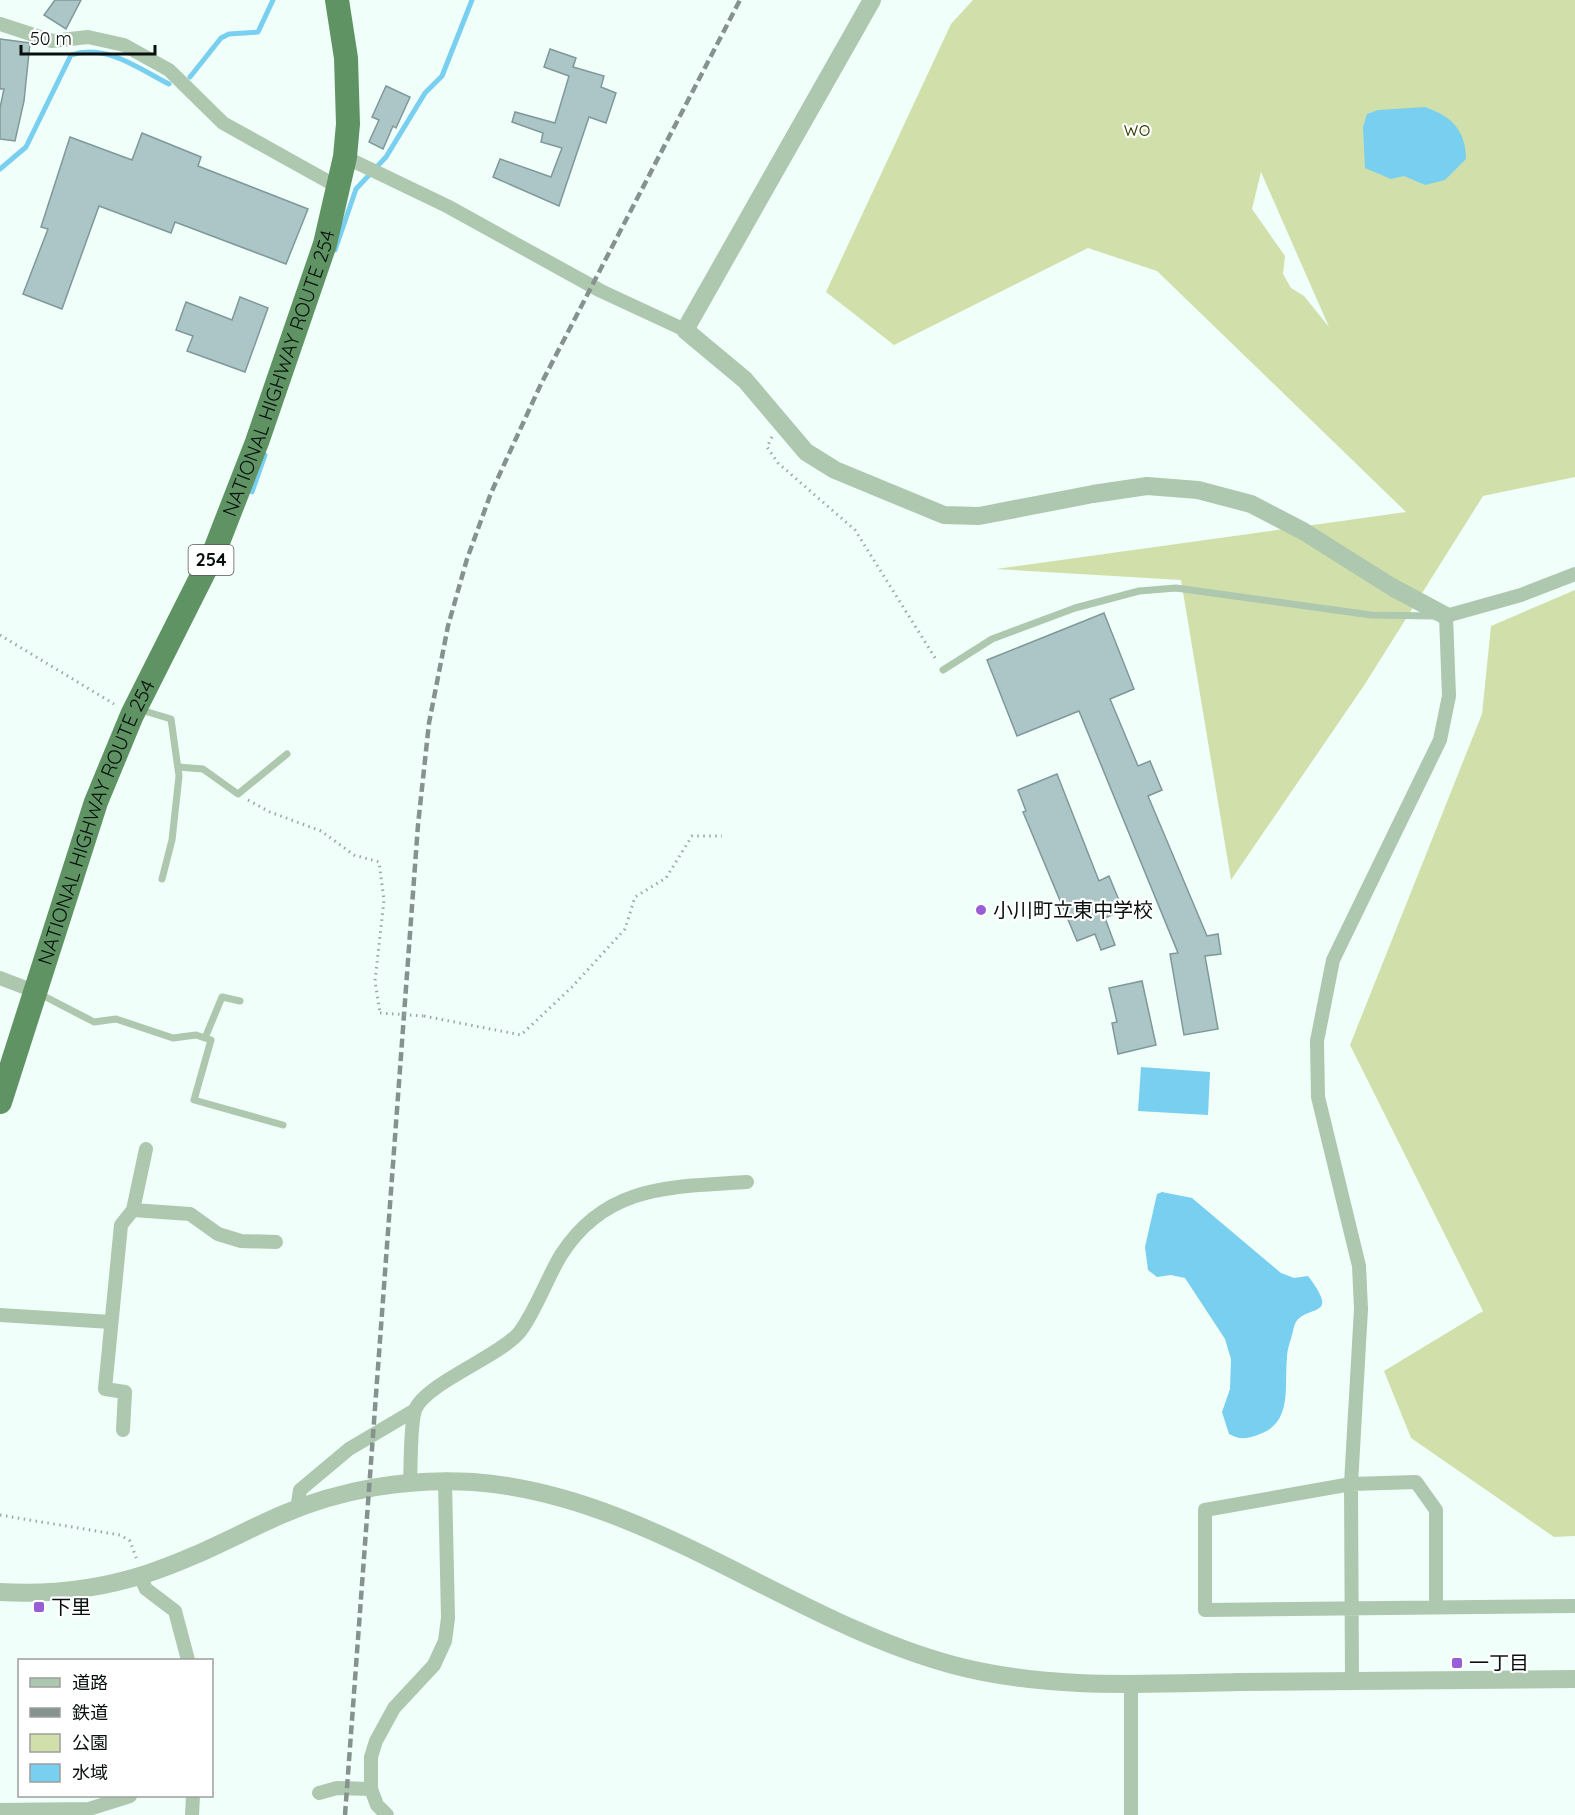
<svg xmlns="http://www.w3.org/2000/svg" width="1575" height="1815" font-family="Quicksand,'Noto Sans JP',sans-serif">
<rect width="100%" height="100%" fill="#f0fff9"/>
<!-- green -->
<path fill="#d1e0aa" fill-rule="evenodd" d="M973,0H1575V477L1483,496L1365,684L1231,880L1181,580L996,569L1406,512L1157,271L1088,248L894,345L826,292L951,24ZM1261,172L1329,327L1304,296L1291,288L1283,274L1285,256L1252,209Z
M1575,590V1536L1554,1537L1411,1438L1384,1371L1483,1311L1350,1045L1482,714L1491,626Z"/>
<!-- water -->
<path fill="#78cff0" d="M1425,107C1451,116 1466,130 1466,159L1445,180L1425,185L1404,176L1391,179L1365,168L1363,127L1367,114L1378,110Z
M1141,1067L1210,1072L1208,1115L1138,1111Z
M1162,1192L1192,1198L1281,1273L1294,1278L1308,1276C1341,1319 1308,1304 1296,1322C1294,1325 1293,1331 1292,1335C1290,1342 1287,1350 1287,1358C1284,1386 1293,1422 1260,1434C1248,1439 1240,1440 1229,1434L1222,1412L1230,1389L1231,1359L1225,1339L1185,1278L1171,1275L1157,1277L1148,1270L1145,1247L1157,1194Z"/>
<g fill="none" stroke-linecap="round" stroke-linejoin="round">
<!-- stream -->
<path stroke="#78cff0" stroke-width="5" d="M190,77L221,38L229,34L258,32L273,0
M0,169L26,147L71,55C106,43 139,69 169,84
M335,250L356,189L386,157L425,93L442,76L472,0
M252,492L265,455"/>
</g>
<!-- building -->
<path fill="#acc6c7" stroke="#7f9899" stroke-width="1.5" d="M55,0H81L66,29L44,15Z
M0,39L30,43L24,101L15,141L0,139V108L4,89H0Z
M550,49L576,58L573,67L604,76L601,87L616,93L606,123L589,117L559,206L493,177L500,159L551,177L562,148L541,142L543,133L512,122L515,112L555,123L569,76L544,67Z
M386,86L410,97L396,128L393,126L383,149L369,142L379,120L372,117Z
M142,133L201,157L198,166L308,209L286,264L175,222L171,233L99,206L62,309L23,294L48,229L41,227L70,137L132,160Z
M240,297L268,308L245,372L187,351L193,336L176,330L186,302L232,320Z
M1104,613L1134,689L1110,699L1138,766L1150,761L1162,790L1148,796L1207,936L1218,934L1221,954L1205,956L1218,1029L1184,1035L1170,954L1178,953L1079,711L1017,736L987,660Z
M1057,774L1099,881L1109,876L1123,910L1105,918L1115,945L1101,950L1095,934L1077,941L1023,812L1026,811L1018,790Z
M1142,981L1156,1045L1118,1054L1112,1023L1117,1022L1109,988Z"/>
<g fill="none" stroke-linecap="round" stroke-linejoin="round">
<!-- path -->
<path stroke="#9ba8a3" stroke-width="3" stroke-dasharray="1.5 4.5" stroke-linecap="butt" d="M772,437L767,447L778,463L855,530L937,661
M0,635L114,704
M248,800L270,812L321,831L354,855L379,862L384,900L375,981L380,1013
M424,1016L521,1035L572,987L625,929L635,897L666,878L692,836H722
M0,1515L120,1535L130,1541L137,1560"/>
<!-- service -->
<path stroke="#aec7af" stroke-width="7" d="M943,670L992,639L1075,608L1139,591L1176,588L1371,615L1434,616
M141,710L171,719L179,776L172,840L162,879
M178,767L203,769L238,794L287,754
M40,994L94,1022L116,1019L173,1038L196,1035L211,1040L194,1100L283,1125
M205,1038L222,997L240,1001"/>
<!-- minor -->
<path stroke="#aec7af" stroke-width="14" d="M0,24L52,41L88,37L124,45L169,70L223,123L338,187
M345,157L447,206L601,291L685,330
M0,978L34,991
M133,1210L190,1214L218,1234L241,1241L276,1242
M0,1315L111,1322
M123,1430L125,1392L105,1389L121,1225L133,1210L146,1149
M410,1483C411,1465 410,1426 415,1410C424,1385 495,1358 517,1335C532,1319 548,1276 561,1255C606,1184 672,1187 747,1182
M297,1509L300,1490L349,1449L415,1410
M140,1576L146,1589L175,1611L188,1660
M1436,1607V1510L1416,1482L1351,1484L1205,1510V1610L1575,1606
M1352,1681L1351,1484L1361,1309L1359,1266L1318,1097L1317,1041L1333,960L1440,740L1449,696L1446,616L1521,595L1575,574
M1131,1684V1815
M371,1789V1757L376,1741L394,1708L434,1665L445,1641L448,1618L445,1482
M319,1793L337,1788L371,1789L377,1805L387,1815
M0,1810L89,1809L130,1796
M192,1815L193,1796"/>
<!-- tertiary -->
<path stroke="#aec7af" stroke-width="18" d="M872,0L685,330L745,380L806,452L835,470L944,515L979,516L1093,494L1147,486L1198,490L1251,504L1303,531L1392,587L1446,616
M0,1592C49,1595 99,1589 146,1574C193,1559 236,1535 281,1515C341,1489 408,1478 473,1482C646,1494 789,1621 953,1665C1047,1690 1143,1684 1239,1682C1351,1681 1463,1680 1575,1679"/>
<!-- trunk -->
<path stroke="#609364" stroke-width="24" id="s1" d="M0,1102L96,802L132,715L215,550L257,442L325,244L345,157L348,124L346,58L337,0"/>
<!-- rail -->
<path stroke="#86928e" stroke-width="4.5" stroke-dasharray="9 4.5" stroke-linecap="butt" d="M345,1815L418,825L429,723L448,626L467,559L491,493L541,384L740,0"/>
<!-- path-bridge -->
<path stroke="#9ba8a3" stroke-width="3" stroke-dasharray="1.5 4.5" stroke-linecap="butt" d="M380,1013L424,1016"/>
</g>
<!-- markers -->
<g fill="#985ed6" stroke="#fff" stroke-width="2">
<circle cx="981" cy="910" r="6"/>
<rect x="33" y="1601" width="12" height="12" rx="3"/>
<rect x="1451" y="1657" width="12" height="12" rx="3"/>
</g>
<g text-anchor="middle" stroke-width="4.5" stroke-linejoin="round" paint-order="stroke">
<!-- shield labels -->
<rect fill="#fff" stroke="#515856" stroke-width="1.5" x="188.5" y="545" width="45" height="30" rx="4.5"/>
<g font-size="18" font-weight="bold" fill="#07100d">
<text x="211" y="566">254</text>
</g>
<!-- park labels -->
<g font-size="20" fill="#343e06" stroke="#fff">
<text x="1137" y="136">wo</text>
</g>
<!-- street labels -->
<g font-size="20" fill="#07100d" stroke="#fff">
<text dy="7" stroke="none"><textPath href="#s1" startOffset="782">NATIONAL HIGHWAY ROUTE 254</textPath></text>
<text dy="7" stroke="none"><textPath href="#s1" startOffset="296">NATIONAL HIGHWAY ROUTE 254</textPath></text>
</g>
<!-- poi labels -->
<g font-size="20" fill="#07100d" stroke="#fff" text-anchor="start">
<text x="993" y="917">小川町立東中学校</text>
<text x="51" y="1614">下里</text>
<text x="1469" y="1670">一丁目</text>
</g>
</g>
<!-- legend -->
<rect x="18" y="1659" width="195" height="138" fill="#ffffff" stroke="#9c9f9e" stroke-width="1.5"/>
<rect x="30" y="1678" width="30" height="9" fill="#aec7af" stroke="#9c9f9e" stroke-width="1.5"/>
<text x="72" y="1689" font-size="18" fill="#07100d">道路</text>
<rect x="30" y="1708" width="30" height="9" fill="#86928e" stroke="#9c9f9e" stroke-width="1.5"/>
<text x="72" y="1719" font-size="18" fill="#07100d">鉄道</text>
<rect x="30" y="1734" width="30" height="18" fill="#d1e0aa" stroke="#9c9f9e" stroke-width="1.5"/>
<text x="72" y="1749" font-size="18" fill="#07100d">公園</text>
<rect x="30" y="1764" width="30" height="18" fill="#78cff0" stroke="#9c9f9e" stroke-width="1.5"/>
<text x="72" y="1779" font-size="18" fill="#07100d">水域</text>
<!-- scale -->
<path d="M21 45v9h134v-9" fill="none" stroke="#07100d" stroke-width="3"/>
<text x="30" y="45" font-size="18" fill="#07100d" stroke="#ffffff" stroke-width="4.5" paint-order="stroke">50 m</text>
</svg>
